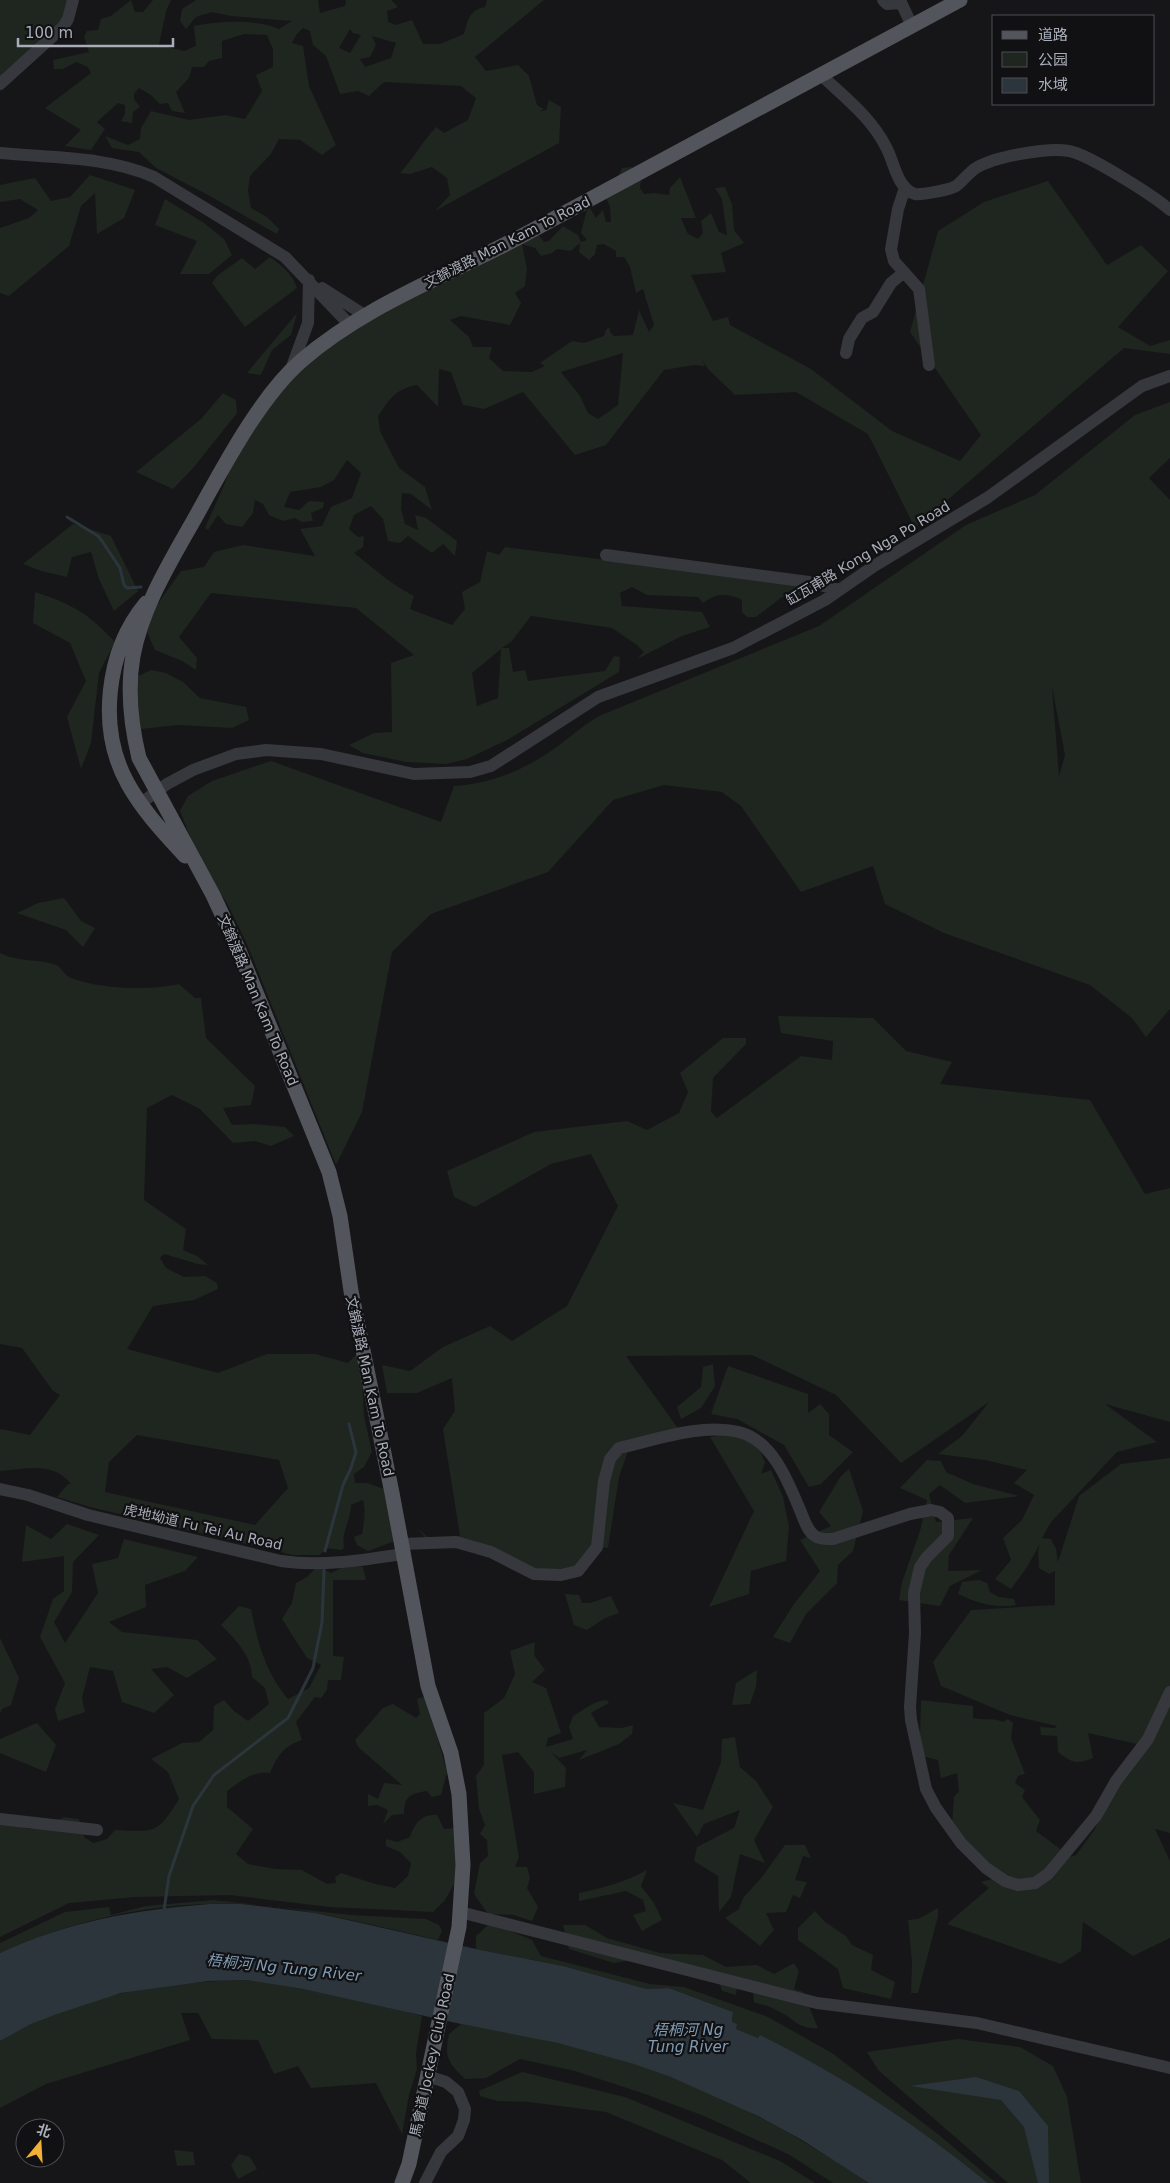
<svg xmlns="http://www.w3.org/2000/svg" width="1170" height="2183" font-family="'DejaVu Sans','Noto Sans SC',sans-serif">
<rect width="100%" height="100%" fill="#161618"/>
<!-- green -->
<path fill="#1e261f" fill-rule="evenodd" d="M0,0H75L63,27L0,84Z
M131,0L135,12H143L153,0H171L166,11L159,45L184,51L196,46L194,26C219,21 257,19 279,29L292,21L231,16L212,12L196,17L186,29L180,21L182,9L196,0H318L320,13L345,6L346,0H391L398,7L387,11L388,22L396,25L412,20L423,44H440L464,34C468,20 469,10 485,7L487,0H544L475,57L486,71L518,65L529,76L537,105L544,109L539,112L546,110L549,100L561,107L559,143L435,211L450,195L447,178L432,167L410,174L400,173C414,158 422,142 436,127L444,133L468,120L476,98L461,86L384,82L369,96L358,91L340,94L326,56L313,45L310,31L303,28L296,35L292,43L303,46L309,86L336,145L322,155L300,140L279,139L271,154L250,176L248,190L251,208L267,217L279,229L277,234L208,195L156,168L139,152L112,148L105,136L128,145L140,139L141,128L151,111L189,120L225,115L245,119L262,91L256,75L273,67V49L267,35L244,34L222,41V58L209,61L204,67H192L189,78L176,92L185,113L172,111L168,103L160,104L151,95L139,88L134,94V99L140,107L133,112L132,123L121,121L125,114V105L118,103L97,122L105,129L91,150L65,146L81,130L45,108L91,73L88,67L76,62L63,69H54L53,60L89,52L84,37L87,31L98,30L101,19L111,16ZM350,29L353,33L361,35L350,53L339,48ZM372,36L396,43L391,58L365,67L360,59L370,57L376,45Z
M632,167L641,179L640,188L644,194L654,193L669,195L670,188L680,177L696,218H681L688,234L698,239L703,233L701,221L711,213L719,232L727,235L722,199L715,188L725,187L732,204L734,230L744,243L721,253L726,272L691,275L713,321L728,317L730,325L811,369L892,431L960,461L981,435L910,332L938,231L984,202L1048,181L1107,265L1141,245L1168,271L1118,327L1150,346L1170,340V354L1124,348L915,528L868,434L796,392L735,395L708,369L701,358L705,366L694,365L664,370L606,445L575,455L523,392L484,409L463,405L451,372L439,369L438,407L417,385C395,389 390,399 378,416L380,431L399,468L425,487L432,510L411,494L402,493L401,509L405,524L418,530L415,515L426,518L457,541L455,556L443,544L432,553L408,536L400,543L388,541L383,519L371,506L354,515L349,529L358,537L364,536L363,547L354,553C375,569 390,584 414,596L410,609L452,625L465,609L462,592L480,582L487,551L499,555L505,547L804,585L810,591L805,595L782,597L756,617H747L742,612V600C727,593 716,593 703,603L698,597L647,595L632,587L620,593L622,606L702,612L710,627L682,636L637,659L644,652L637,645L612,628L531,616L512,641L502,648H509L513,672L525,670L528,681L605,671L614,656L620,657L619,672L507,740L467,759L446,764L406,762L363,753L349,745L374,733L392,732L391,663L414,655L356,608L211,593L179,637L197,658L196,670L182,661L155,650L147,632L152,612L181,571L204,567L214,552L243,545L315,556L300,529L322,526L331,507L352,498L361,473L347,460L334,480L321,487L290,492L284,507L299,510L309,501L324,502L323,508L311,513L313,521L302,522L295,518L283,521L269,515L263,504L255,500L253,513L242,527L226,524L218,515L208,530L205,528L225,483L237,444L312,353L535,230L544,242L549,241L563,226L578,235L581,242L587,240L581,233L588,205L596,218L603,210L606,222H611L610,207L606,197L612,190L622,168ZM580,243L579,252L589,260L595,254L597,245L604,244L616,251V257H624L630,267L636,293L643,289L654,325L649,332L639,310L633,335L614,336L610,332L609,327L606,330L604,336L584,343L572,341L540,363L545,366L532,372L503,371L489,358L492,347H473L469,337L450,320L461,316L510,325L521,303L515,293L525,286L527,269L522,244L535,248L541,256L552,253L557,249L571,251ZM623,353L618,405L598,419L588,413L580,396L561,372ZM501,649L498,698L477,706L472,673Z
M90,175L135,190L124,218L97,234L95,193L81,206L69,246L9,296L0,293V228L29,218L38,210L20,199L0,202V185L35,178L51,201L70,197Z
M165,199L204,223L224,239L232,255L209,274H180L197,241L155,225Z
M270,257C282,266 292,273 297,288L245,327L212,283L218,275L242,258L255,269Z
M297,313L291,335L272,350L261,375L247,373Z
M223,393L236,400L237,413L194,467L173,489L136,472L201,419Z
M1170,402V458L1149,478L1170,500V1009L1146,1037L1132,1018L1090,985L944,933L885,904L873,866L801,892L741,806L722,792L664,785L613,800L548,872L431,914L392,952L362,1112L336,1165L247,944L228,905L200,861L180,811L188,796L212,781L271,761L441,822L454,786C489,784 519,772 548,753C566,741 580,727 599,716L819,626L966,525L1035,495L1135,415ZM1052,687L1065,755L1059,776Z
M73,524L111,536L138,591L114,611L99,579L91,552L72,557L67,577L41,571L23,564Z
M35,592C72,604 88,613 115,642L99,673L91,743L81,769L67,717L86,681L70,643L33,623Z
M151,670L166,673L183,682L200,698L246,707L249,720L232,728L178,725L141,729L138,718L136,677Z
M64,898L81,921L95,928L83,947L66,930L17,913L38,903Z
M0,953C20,963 38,958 56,965C62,968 65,976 71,978C101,989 148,991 179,984L195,998H201L206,1038L255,1086L251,1105L223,1108L232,1125L253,1124L285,1127L294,1136L271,1146L255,1141L233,1143L200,1109L172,1095L147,1108L144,1200L186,1229L183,1250L197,1256L208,1265L198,1264L164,1254L160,1258L166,1268L184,1277L205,1276L217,1283L218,1289L194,1300L153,1306L127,1349L218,1373L267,1354H315L348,1363L357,1354L362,1381L364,1416L372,1452L364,1467L354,1474L355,1483H367L384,1489L395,1541L368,1551L357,1545L354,1537L362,1534C364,1522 366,1512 363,1500L351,1505C351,1520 341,1532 344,1547L342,1550L326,1548L320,1555H293L90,1507L57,1497L68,1484H71C53,1461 26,1469 0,1471V1429L30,1435L60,1395L53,1391L22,1348L0,1344ZM137,1435L279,1460L288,1488L255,1525L105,1492L109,1462Z
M778,1016L873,1018L906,1051L952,1062L940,1084L1090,1100L1145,1194L1170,1188V1422L1105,1404L1157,1442L1117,1452L1051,1522L1042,1538L1051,1539L1056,1549L1058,1562L1079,1496L1121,1464L1170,1458V1833L1155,1829L1170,1861V1938L1133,1956L1083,1922L1081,1951L1061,1964L947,1924L989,1888L981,1882L1003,1876L979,1855L952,1824L954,1797L959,1791L957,1773L941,1778L938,1760L921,1756L920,1734L921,1700L973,1706V1718C984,1721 993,1717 1003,1722L1008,1719L1013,1723L1011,1738L1025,1774L1018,1776L1015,1783L1025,1790L1022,1797L1040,1820L1036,1831L1063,1851L1055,1861L1076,1855L1095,1829L1116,1781L1137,1744L1088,1733L1093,1758C1077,1765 1072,1763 1058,1752L1057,1736L1041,1735L1040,1727L1055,1728L1057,1726L1010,1715L941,1686L933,1662L971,1610L1055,1605V1571L1049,1574L1039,1568L1038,1551L1040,1544L1027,1567L1011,1589L995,1579L1011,1560L1003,1538L1022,1520L1034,1495L1014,1483L1027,1470L985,1460L938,1454L962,1436L989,1402L901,1463L836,1395L752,1355L626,1356L682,1434L628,1451L619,1477L608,1548L597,1547L573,1572L538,1574L456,1540L429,1542L417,1528L430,1539L460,1536L443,1429L455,1411L452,1378L417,1393H387L382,1365L410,1371L443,1347L490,1326L512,1341L567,1306L618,1206L591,1154L551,1164L475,1207L454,1197L447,1171L534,1132L627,1121L647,1130L679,1113L688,1092L680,1073L723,1038H746V1044L713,1078L711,1112L717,1118L801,1056L832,1060L833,1041L781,1033Z
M713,1364L715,1386L701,1408L681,1419L677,1407L701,1387L703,1367Z
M728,1366L808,1394V1413L820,1404L829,1414V1435L853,1452L821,1484L809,1487L784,1445L737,1419L711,1414Z
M750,1430L765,1462L761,1474L771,1470L783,1497L789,1526L786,1561L751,1571L749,1594L709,1607L754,1511L710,1437Z
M927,1460L941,1461L946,1472L973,1484L1019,1496L965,1503L940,1485L929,1494L936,1522L973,1518L949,1555L948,1571L982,1570L950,1586L940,1606L899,1600L902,1582L920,1531L927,1500L900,1488Z
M849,1469L863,1511L853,1551L838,1565L837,1583L806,1614L790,1643L773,1637L794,1604L820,1571L800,1540L831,1526L819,1512L841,1476Z
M67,1524L99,1535L73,1562L72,1592L54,1622L65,1643L98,1593L92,1564L118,1558L124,1539L198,1557L185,1571L145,1585L146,1607L109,1622L122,1632L197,1640L217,1659L187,1678L167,1667L151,1669L174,1695L154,1713L122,1702L113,1671L90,1667L82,1698L85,1712L58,1721L55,1709L65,1683L40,1637L53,1599L64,1591V1556L22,1562L26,1525L51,1539Z
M350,1564L363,1567L366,1580H333V1656L344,1657L341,1680H328L327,1690L321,1698L315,1697L296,1722L302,1740C284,1746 278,1755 270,1773C252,1771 241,1781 227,1791V1807L253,1829L236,1854L248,1864L275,1869L302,1870L327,1884L336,1883L335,1877L341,1873L375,1884L395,1888L408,1876L411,1863L400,1852L386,1846V1839L397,1842L410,1837C415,1823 421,1814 437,1815L444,1829L458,1828V1877L445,1900L433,1912L330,1907L230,1895L135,1897L69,1903L0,1937V1824H10L29,1829L42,1828L64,1817L79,1819L84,1837L93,1843L107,1839L115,1830C156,1832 157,1834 179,1799L168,1772L151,1759L182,1743L199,1742L213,1730L214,1706L224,1700L234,1711L248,1721L269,1704L265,1688L252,1677C252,1656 235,1639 221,1625L239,1606L251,1609C258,1644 265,1671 288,1699L309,1688L321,1665L307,1658L282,1619L292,1603L296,1583L307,1577L318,1566L331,1573Z
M979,1580L987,1583L990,1592L999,1597L1014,1599L1016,1605C996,1609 977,1603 958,1594L962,1582Z
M565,1594L579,1595L582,1603H590L611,1596L619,1613L605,1618L587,1630L574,1625Z
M0,1638L19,1678L11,1705L2,1709L0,1713Z
M535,1642L534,1655L545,1670L532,1682L546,1688L561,1733L548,1738L546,1747L573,1739L569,1727L573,1716C584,1710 594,1700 607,1700L609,1703L591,1713L599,1727L622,1728L633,1725L632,1734L619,1744L579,1760L587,1750L559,1758L550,1751L566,1768L565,1787L534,1794V1772L518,1752L502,1755L519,1857L515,1867H527L530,1878L527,1888L538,1907L532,1921L514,1915L488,1914L474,1894L480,1863L488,1856L487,1840L480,1834L485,1825L479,1809L476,1776L484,1765V1713L504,1698L515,1674L510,1651Z
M757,1670L756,1687L750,1704L732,1705L736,1683Z
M429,1695L436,1732L447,1772L441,1795L432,1797L427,1791C410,1794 404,1796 404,1814L392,1815L383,1824L388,1810L377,1805L368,1806V1794L378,1799L384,1783L402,1785L358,1747L355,1740L383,1708L393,1704L416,1718L420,1714L417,1699Z
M37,1723L56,1745L46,1772L0,1753V1739Z
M735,1737L740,1767L756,1781L773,1807L754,1840L765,1863L740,1854L731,1897L719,1912L718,1876L694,1861L697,1847L734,1828L740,1810L704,1824L697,1837L673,1803L703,1810L721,1762L722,1739Z
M785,1845H805L811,1858L803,1856L795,1880L807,1882L800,1898L793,1895L786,1912L766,1913L774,1930L760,1946L725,1918L739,1909L743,1898L762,1877Z
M647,1870L641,1886L654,1903L662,1920L642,1931L633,1915L646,1911L643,1900L626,1891L579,1901V1893C603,1888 625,1882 647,1870Z
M213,1900L351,1915L426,1919L439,1925L442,1931L438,1940C373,1926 307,1907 240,1904C159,1901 74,1919 0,1953V1943L65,1912L109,1907L111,1915L146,1906Z
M938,1908V1916L918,1993H911L912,1962L908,1920L918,1919Z
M815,1911L825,1922L846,1936L852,1945L873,1955L871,1970L895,1982L891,1999L843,1988L838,1969L798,1940V1928Z
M490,1923L532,1940L541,1956L650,1984L684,1987L768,2017L832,2053L939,2135L996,2183H988C917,2125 843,2076 760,2035L758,2038L736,2029L732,2022L733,2012L669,1988L647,1989L563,1966L476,1949V1936Z
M563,1925H585L607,1938L660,1953L703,1955L726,1967L757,1965L774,1974L794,1963L799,1971L794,1989L803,1992L818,2028C798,2030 793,2017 776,2010C770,2006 762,2005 754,2002L752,1980H738L736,1995L722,1991L719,1981L632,1960L614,1963L569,1949Z
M247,1980C306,1989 364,2000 422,2016L416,2053L417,2069L409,2095L402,2134L376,2083L311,2088L298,2066L274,2074L258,2040L212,2039L198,2013H181L190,2040L46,2084L0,2108V2041C72,1996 164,1981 247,1980Z
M461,2024C508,2032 556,2041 602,2054C698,2080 787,2128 869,2183H833L788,2154L704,2116L645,2094L575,2071L520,2059L486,2078L465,2079C448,2063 444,2057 449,2034Z
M958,2039L1020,2047L1053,2066L1067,2097L1081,2183H1008L878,2070L867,2052Z
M522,2072L625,2097L780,2161L815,2183H751L722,2160L606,2112L529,2102L497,2101L480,2096L479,2091Z
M174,2150L193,2152L195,2165L177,2166Z
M239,2154L250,2157L257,2169L238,2179L231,2165Z"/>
<!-- water -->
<path fill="#2c353c" d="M210,1904H241L315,1913L343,1919L476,1949L563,1966L647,1989L669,1988L733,2012L732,2022L737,2024L736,2029L758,2038L760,2035C842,2075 917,2125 988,2183H869L802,2140L758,2116L671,2077L634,2064L558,2043L461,2024L303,1989L247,1980L208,1981L121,1993L57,2014L31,2024L0,2041V1953C69,1921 135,1910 210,1904Z
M976,2077L1019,2091L1048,2126L1049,2183H1038L1024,2127L1001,2100L910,2086Z"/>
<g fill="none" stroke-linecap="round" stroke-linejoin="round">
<!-- stream -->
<path stroke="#2c353c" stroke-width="3" d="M67,517L98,536L102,541L120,568L124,585L127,588L141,587
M325,1551L343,1485L351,1468L356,1452L349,1424
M164,1910L169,1876L193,1806L214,1775L288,1718L313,1668L322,1622L324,1570"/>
<!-- minor -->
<path stroke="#37383d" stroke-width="12" d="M883,0L887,4L901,3
M900,0L912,26
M820,74C844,97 871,117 886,147C894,161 897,189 915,194C921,195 950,190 956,186C963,181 968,173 976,168C994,157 1047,147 1069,151C1088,154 1154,196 1170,210
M0,84L63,27L68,19L73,0
M0,153C51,158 107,156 154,177L285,257L350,325
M905,188L898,209L891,249L894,261L919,289L929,365
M322,288L366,316
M846,353L849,339L862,318L873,312L891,283L903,273
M291,369L308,323L309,280
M606,555L809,582L839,590
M141,803L167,784L193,770L236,754L266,750L321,754L414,774L470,772L491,766L598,697L733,648L825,600L874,566L987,498L1142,386L1170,376
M0,1489L28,1495L88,1515L281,1561C322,1567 363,1560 403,1554
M402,1544L456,1542L491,1552L534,1574L561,1575L578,1571L597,1547L604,1481L610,1459L619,1448C656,1440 700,1423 739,1432C772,1440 788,1481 800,1510C804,1519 807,1531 815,1536C821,1540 827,1539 833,1539L910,1514L931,1510L940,1512L948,1518V1536L927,1557L920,1567L914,1593L915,1633L910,1707L911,1720L926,1789L936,1808L961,1843L986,1868L1005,1881L1018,1885L1035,1883L1048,1874L1096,1816L1116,1781L1148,1739L1170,1692
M0,1819L97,1830
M460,1912L817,2003L977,2023L1170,2068
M425,2183L441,2152L458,2136L464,2120L465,2109L458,2092L446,2082L427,2076"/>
<!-- major -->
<path stroke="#53555c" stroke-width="15" d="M146,603C106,651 97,729 128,784C143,811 164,833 185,856
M402,2183L409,2164L459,1927L463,1865L459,1794L451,1753L428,1686L392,1493L351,1291L340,1216L329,1172L240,953L213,895L139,758C131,725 127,690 133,656C143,603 174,556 200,509C226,462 261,396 301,361C368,303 454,273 531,231C674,154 817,77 960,0"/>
</g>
<g text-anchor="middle" stroke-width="4.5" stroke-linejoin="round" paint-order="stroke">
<!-- street labels -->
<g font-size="14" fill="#a8adb8" stroke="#111113">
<text transform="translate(507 242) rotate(-27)" y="5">文錦渡路 Man Kam To Road</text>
<text transform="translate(868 553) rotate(-31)" y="5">缸瓦甫路 Kong Nga Po Road</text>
<text transform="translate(258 1000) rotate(67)" y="5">文錦渡路 Man Kam To Road</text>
<text transform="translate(370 1386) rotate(78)" y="5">文錦渡路 Man Kam To Road</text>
<text transform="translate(203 1527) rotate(13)" y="5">虎地坳道 Fu Tei Au Road</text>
<text transform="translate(432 2055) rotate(-78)" y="5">馬會道 Jockey Club Road</text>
</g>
<!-- water labels -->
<g font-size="15" font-style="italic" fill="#7f9bb3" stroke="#111113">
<text transform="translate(284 1968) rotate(6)" y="5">梧桐河 Ng Tung River</text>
<text x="688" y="2035">梧桐河 Ng<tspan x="688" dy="17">Tung River</tspan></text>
</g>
</g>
<!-- legend -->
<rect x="992" y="15" width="162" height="90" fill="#111113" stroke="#4d4f55"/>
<rect x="1002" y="31" width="25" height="8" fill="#53555c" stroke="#4d4f55"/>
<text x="1038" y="40" font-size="15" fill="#a8adb8">道路</text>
<rect x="1002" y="52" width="25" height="15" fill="#1e261f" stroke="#4d4f55"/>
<text x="1038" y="65" font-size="15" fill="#a8adb8">公园</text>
<rect x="1002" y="78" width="25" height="15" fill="#2c353c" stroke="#4d4f55"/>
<text x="1038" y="90" font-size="15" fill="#a8adb8">水域</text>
<!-- north arrow -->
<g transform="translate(40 2143) rotate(18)"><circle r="24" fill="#111113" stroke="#4d4f55"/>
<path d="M0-4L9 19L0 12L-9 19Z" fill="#f2b134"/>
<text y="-8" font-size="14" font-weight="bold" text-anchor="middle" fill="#a8adb8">北</text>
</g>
<!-- scale -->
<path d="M18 38v8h155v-8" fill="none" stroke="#a8adb8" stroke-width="2.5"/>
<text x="25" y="38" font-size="15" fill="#a8adb8" stroke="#111113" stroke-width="4" paint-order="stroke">100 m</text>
</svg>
